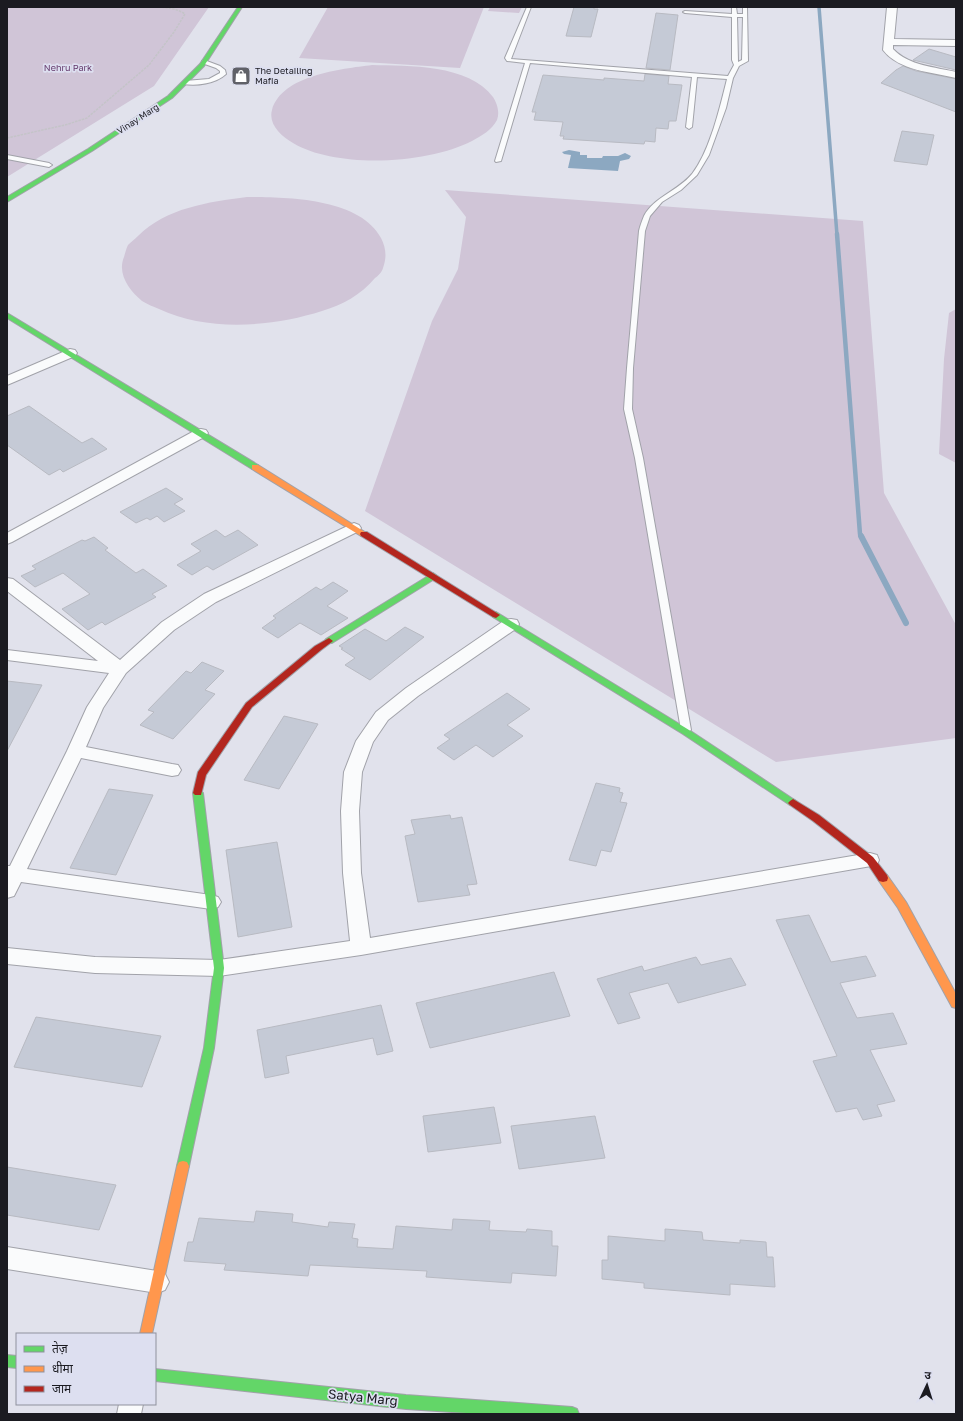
<svg xmlns="http://www.w3.org/2000/svg" width="963" height="1421" font-family="'Golos Text','Noto Sans Devanagari',sans-serif">
<rect width="100%" height="100%" fill="#e1e2ec"/>
<!-- green -->
<path fill="#d0c5d7" d="M7,7H209L154,86L7,177Z
M328,7H484L460,68L299,58Z
M490,7H522L519,13L488,11Z
M372,65C408,66 469,64 493,97C497,103 500,112 497,120C492,130 481,136 472,141C428,164 336,169 293,143C281,136 268,124 272,110C282,75 341,69 372,65Z
M445,190L863,221L884,493L956,625V738L776,762L365,511L432,321L458,269L466,217Z
M247,197C286,197 360,198 381,238C386,248 387,257 383,268C382,272 378,276 375,278C361,295 342,305 322,311C272,327 207,332 159,309C154,307 147,304 142,301C129,290 117,274 124,257C125,254 126,249 128,245C131,242 135,239 138,236C166,208 208,202 247,197Z
M956,309V463L939,454L944,359L949,313Z"/>
<!-- water -->
<path fill="#8ca8c1" d="M569,150L580,152V155H587V158H602L603,156H618L625,153L631,156L629,159L620,161L618,171L568,168L571,155L564,154L562,152Z"/>
<g fill="none" stroke-linecap="round" stroke-linejoin="round">
<!-- stream-far2 -->
<path stroke="#8ca8c1" stroke-width="3.5" d="M819,7L837,235"/>
<!-- stream-far1 -->
<path stroke="#8ca8c1" stroke-width="4.5" d="M837,234L860,534L862,537"/>
<!-- stream -->
<path stroke="#8ca8c1" stroke-width="6" d="M861,536L906,623"/>
</g>
<!-- building -->
<path fill="#c5cad6" stroke="#b8bac2" d="M574,7H594V9H598L591,37L566,36Z
M656,13L678,15L670,70L646,68Z
M929,49L956,57V70L913,60Z
M903,66L916,71L956,79V112L881,83L896,70Z
M645,74L669,76L668,84L682,85L676,121H669L668,129L656,128L655,142L645,141L644,144L563,139L564,136H560L563,122L534,120L536,112H532L543,75L604,80V78L644,81Z
M902,131L934,135L927,165L894,161Z
M29,406L82,443L92,438L107,449L63,472L60,469L49,475L7,445V416Z
M166,488L183,499L174,504L185,511L164,522L157,516L150,520L147,518L136,523L120,512Z
M216,530L225,537L238,530L258,545L213,570L207,566L192,575L177,565L201,551L191,544Z
M94,537L108,548L105,550L136,573L143,569L167,586L152,594L156,597L105,625L102,622L88,630L62,609L90,594L63,573L35,587L21,576L36,569L32,566L82,540L85,541Z
M333,582L348,591L327,606L348,618L321,635L300,623L278,638L262,628L276,618L273,616L316,587L321,590Z
M405,627L424,637L370,680L345,665L355,658L341,649L343,648L339,646L365,629L386,641Z
M202,662L224,671L205,690L215,694L173,739L140,725L154,712L148,710L186,671L191,673Z
M7,681L42,685L7,751Z
M507,693L530,709L507,725L523,736L493,757L476,745L454,760L437,748L450,739L444,735Z
M284,716L318,724L279,789L244,780Z
M596,783L620,788L619,792L623,793L620,802L627,803L611,852L601,850L596,866L569,860Z
M109,789L153,795L116,875L70,868Z
M450,815L451,819L462,817L477,884L467,885L470,895L418,902L405,836L415,834L411,820Z
M277,842L292,927L238,937L226,850Z
M809,915L831,962L866,956L876,976L840,983L857,1018L893,1013L907,1044L870,1050L895,1101L877,1105L882,1116L863,1120L857,1108L836,1112L813,1061L837,1056L776,920Z
M696,957L701,965L731,958L746,985L678,1003L668,983L629,993L640,1018L618,1024L597,979L642,966L644,971Z
M554,972L570,1016L430,1048L416,1003Z
M381,1005L393,1051L377,1055L373,1038L286,1056L289,1073L265,1078L257,1030Z
M36,1017L161,1036L142,1087L14,1067Z
M494,1107L501,1143L428,1152L423,1116Z
M595,1116L605,1158L519,1169L511,1126Z
M7,1167L116,1185L99,1230L7,1215Z
M256,1211L293,1214L292,1222L328,1227L329,1222L355,1224L352,1238L358,1239L357,1247L393,1249L396,1226L452,1230L453,1219L490,1221L489,1230L526,1232L527,1229L552,1231V1246H558L556,1276L512,1273L511,1283L426,1277L427,1271L310,1265L308,1276L224,1270L226,1264L184,1261L188,1242H193L199,1218L254,1222Z
M665,1229L702,1232L703,1240L740,1243V1240L766,1242L767,1257H773L775,1287L730,1284V1295L644,1288V1283L602,1279V1260H608V1236L665,1241Z"/>
<g fill="none" stroke-linecap="round" stroke-linejoin="round">
<defs>
<path id="lane" d="M527,7H531L511,59L728,76L734,65L732,60V17L685,13L683,12L685,11L732,14V7H736L737,14H743V7H747L748,61L739,66L733,78L726,108L709,155L697,175L681,190L662,202L650,216L645,231L633,368L632,409L643,458L691,730L686,733L681,730L635,458L624,409L627,368L639,231C640,226 642,221 644,216C654,197 678,191 692,174C710,151 720,107 727,79L697,77L692,127L689,129L686,127L692,77L530,63L501,161L496,162L495,161L525,63L507,61L505,58ZM737,17H743L742,60L738,62Z
M204,60L220,66L225,70L226,74C215,84 197,86 183,84L182,83L185,81L209,79L220,73V71L216,68L202,63V61Z
M7,155L49,163L52,165L49,167L7,159Z"/>
<path id="street" d="M887,7H897L894,39L956,40V46L893,45V49C909,66 935,67 956,72V78C932,72 899,71 883,50Z
M70,349L75,350L77,353L75,356L7,385V376Z
M201,429L206,430L208,433L206,436L12,542L7,544V533L196,430Z
M354,523L359,525L361,528L359,531L216,602L174,630L126,673L103,708L86,747L172,764L178,765L181,770L178,775L172,776L81,758L27,869L211,895L218,897L221,902L218,907L211,909L21,882L14,896L7,898V866H10L67,751L87,707L109,673L7,660V650L98,661L7,591V578L13,579L120,660L162,622L204,594Z
M511,619L517,620L519,624L517,628L418,696L388,720L373,742L362,772L359,811L361,873L370,938L870,853L877,855L879,860L877,865L361,955L219,976L95,973L7,964V948L95,957L219,960L350,941L343,873L341,811L344,772L356,741L376,712L406,688L505,620Z
M7,1247L157,1271L165,1274L169,1282L165,1290L157,1293L7,1269Z
M119,1404H143L141,1414H117Z"/>
<path id="fast" d="M238,7H242L204,66L172,98L92,151L7,202V197L88,149L168,96L200,64Z
M7,313L258,465L259,467L258,469H252L7,318Z
M433,573L437,576L436,578L332,643H326L325,641L326,639Z
M496,612L689,730L796,801L798,803L796,805H790L683,734L493,617L492,615L493,613Z
M198,790L201,791L203,793L224,968L214,1048L189,1166L187,1170L183,1171L179,1170L177,1166L204,1048L214,968L193,793L195,791Z
M7,1355L17,1356V1368L7,1367Z
M155,1369L406,1395L572,1407L577,1409L579,1414H482L406,1409L155,1381Z"/>
<path id="slow" d="M252,465H258L368,534L364,536H361L252,469Z
M883,874L887,875L906,902L956,994V1008L952,1007L898,908L879,881L878,878L879,875Z
M183,1161L187,1162L189,1166L152,1334H140L177,1166L179,1162Z"/>
<path id="jam" d="M361,532H367L500,615L496,618L493,617L361,536L360,534Z
M329,638L333,641L321,650L252,707L206,775L201,795H195L193,793L198,772L246,703L315,646Z
M793,799L819,815L873,857L887,875L888,878L887,881L883,882L879,881L867,863L813,821L790,805L788,803L790,801Z"/>
</defs>
<!-- lane casing -->
<use href="#lane" stroke="#a1a2a9" stroke-width="2"/>
<!-- street casing -->
<use href="#street" stroke="#a1a2a9" stroke-width="2"/>
<!-- fast casing -->
<use href="#fast" stroke="#a1a2a9" stroke-width="2"/>
<!-- slow casing -->
<use href="#slow" stroke="#a1a2a9" stroke-width="2"/>
<!-- jam casing -->
<use href="#jam" stroke="#a1a2a9" stroke-width="2"/>
<!-- path -->
<path stroke="#c4c4c8" stroke-width="1.5" stroke-dasharray="2.5 1" stroke-linecap="butt" d="M7,138L65,125L87,118L149,65L174,32L185,14C170,4 150,8 133,7"/>
<!-- lane -->
<use href="#lane" fill="#fafbfc" fill-rule="evenodd"/>
<!-- street -->
<use href="#street" fill="#fafbfc" fill-rule="evenodd"/>
<!-- fast -->
<use href="#fast" fill="#63d668" fill-rule="evenodd"/>
<!-- slow -->
<use href="#slow" fill="#ff974d" fill-rule="evenodd"/>
<!-- jam -->
<use href="#jam" fill="#b3261e" fill-rule="evenodd"/>
</g>
<!-- icons -->
<defs>
<symbol id="shop-square" viewBox="-11 -11 22 22"><rect x="-9" y="-9" width="18" height="18" rx="4" fill="#606168" stroke="#dddff0"/><path d="M-5-2.5h2.3a2.7 3.5 0 0 1 5.4 0H5L5.5 6h-11ZM-1.5-2.5h3a1.5 2.3 0 0 0-3 0Z" fill="#fff"/></symbol>
</defs>
<g fill-rule="evenodd">
<use href="#shop-square" x="230" y="65" width="22" height="22"/>
</g>
<g text-anchor="middle" stroke-width="3.5" stroke-linejoin="round" paint-order="stroke">
<!-- far-park labels -->
<g font-size="9" fill="#643a6c" stroke="#dddff0">
<text x="68" y="71">Nehru Park</text>
</g>
<!-- far-poi labels -->
<g font-size="9" fill="#1b1b21" stroke="#dddff0" text-anchor="start">
<text x="255" y="74">The Detailing<tspan x="255" dy="10">Mafia</tspan></text>
</g>
<!-- far-street labels -->
<g font-size="9" fill="#1b1b21" stroke="#dddff0">
<text transform="translate(138 119) rotate(-33)" y="3">Vinay Marg</text>
</g>
<!-- near-street labels -->
<g font-size="13" fill="#1b1b21" stroke="#dddff0">
<text transform="translate(363 1397) rotate(6)" y="5">Satya Marg</text>
</g>
</g>
<!-- border -->
<rect width="963" height="1421" fill="none" stroke="#1b1b21" stroke-width="16"/>
<!-- legend -->
<rect x="16" y="1333" width="140" height="72" fill="#dddff0" stroke="#8f919d"/>
<rect x="24" y="1346" width="20" height="6" fill="#63d668" stroke="#8f919d"/>
<text x="52" y="1353" font-size="12" fill="#1b1b21">तेज़</text>
<rect x="24" y="1366" width="20" height="6" fill="#ff974d" stroke="#8f919d"/>
<text x="52" y="1373" font-size="12" fill="#1b1b21">धीमा</text>
<rect x="24" y="1386" width="20" height="6" fill="#b3261e" stroke="#8f919d"/>
<text x="52" y="1393" font-size="12" fill="#1b1b21">जाम</text>
<!-- north arrow -->
<g transform="translate(927 1385) rotate(4)" stroke="#dddff0" stroke-width="3" paint-order="stroke">
<path d="M0-3L7 15L0 10L-7 15Z" fill="#1b1b21"/>
<text y="-6" font-size="11" font-weight="bold" text-anchor="middle" fill="#1b1b21">उ</text>
</g>
</svg>
